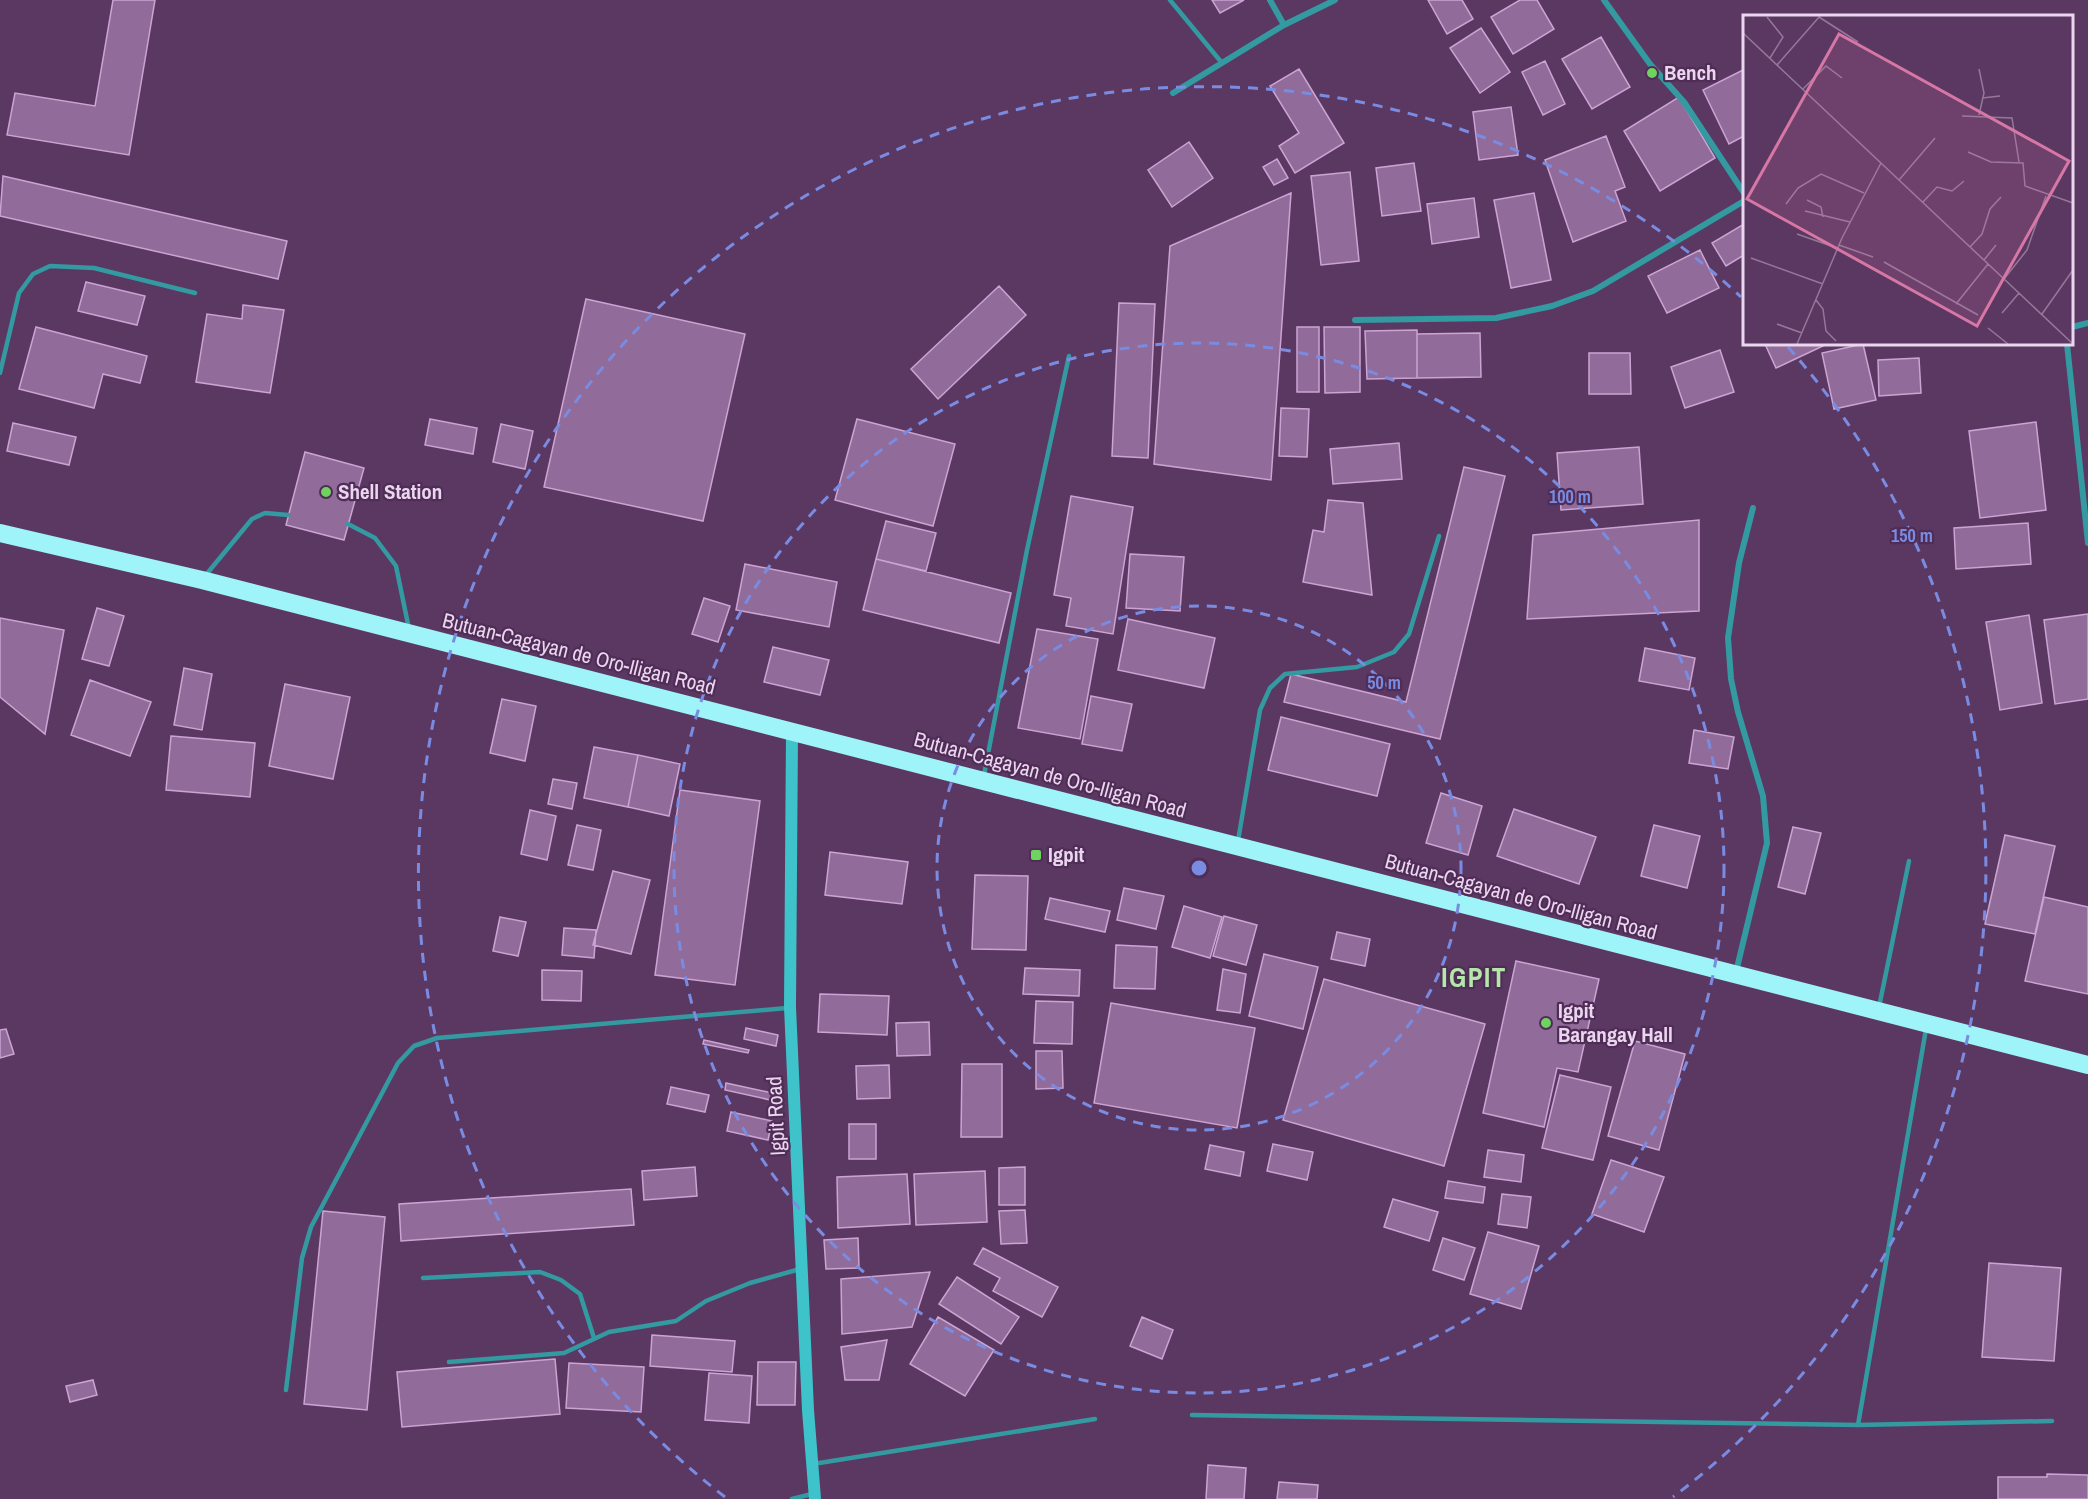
<svg xmlns="http://www.w3.org/2000/svg" width="2088" height="1499" font-family="'Archivo Narrow',sans-serif">
<rect width="100%" height="100%" fill="#5b3862"/>
<!-- building -->
<path fill="#916b99" stroke="#cca4d4" stroke-width="1.5" d="M113,0H155L129,155L7,135L15,93L95,106Z
M1212,0H1244L1220,13Z
M1428,0H1462L1473,19L1447,34Z
M1520,0H1537L1554,29L1513,54L1491,17Z
M1481,28L1510,72L1480,93L1450,48Z
M1601,37L1630,87L1592,109L1562,59Z
M1545,61L1565,104L1543,115L1522,72Z
M1299,69L1344,143L1295,173L1279,146L1299,133L1270,86Z
M1743,70L1744,136L1729,144L1703,90Z
M1679,97L1715,158L1660,191L1624,131Z
M1511,107L1518,155L1479,160L1473,112Z
M1606,136L1625,187L1615,191L1626,221L1573,242L1545,160Z
M1189,142L1213,178L1172,207L1148,170Z
M1277,159L1288,178L1274,185L1263,167Z
M1414,163L1421,211L1382,216L1376,168Z
M1350,172L1359,261L1321,265L1311,176Z
M3,176L287,241L278,279L0,216Z
M1291,193L1271,480L1154,464L1170,246Z
M1534,193L1551,280L1511,288L1494,200Z
M1474,198L1479,237L1432,244L1427,204Z
M1744,224V255L1726,266L1712,243Z
M1700,250L1719,288L1667,313L1648,276Z
M86,282L145,296L137,325L78,311Z
M999,286L1026,315L938,399L911,369Z
M586,299L745,334L703,521L544,487Z
M1119,303L1155,304L1148,458L1112,456Z
M243,305L284,310L270,393L196,382L207,314L242,319Z
M36,327L147,356L140,383L103,374L94,408L19,389Z
M1297,327H1319V392H1297Z
M1324,327H1360V392L1325,393Z
M1417,330V378L1367,379L1365,331Z
M1480,333L1481,377L1417,378V334Z
M1765,344H1827L1776,368Z
M1863,344L1876,400L1834,409L1822,353Z
M1720,350L1734,392L1685,408L1671,367Z
M1589,353H1630L1631,394H1589Z
M1919,358L1921,393L1879,396L1878,360Z
M1281,408L1309,409L1307,457L1279,456Z
M430,419L477,428L473,454L425,445Z
M857,419L955,444L933,526L835,500Z
M2036,422L2046,510L1980,518L1969,431Z
M13,423L76,437L69,465L7,451Z
M501,424L533,431L525,469L493,462Z
M1399,443L1402,479L1333,484L1330,449Z
M1639,447L1643,504L1561,510L1557,453Z
M305,452L364,468L344,540L286,525Z
M1464,467L1505,476L1440,739L1284,702L1291,674L1406,702Z
M1071,496L1133,507L1113,634L1066,626L1071,598L1054,595Z
M1328,500L1363,503L1372,595L1303,582L1313,530L1324,532Z
M1699,520V611L1527,619L1533,535Z
M886,521L936,533L926,571L876,559Z
M2028,523L2031,564L1956,569L1954,528Z
M1130,554L1184,557L1180,611L1126,608Z
M876,559L1011,593L999,643L863,610Z
M745,564L837,582L829,627L736,610Z
M704,598L730,606L718,642L692,634Z
M97,608L124,616L109,666L82,659Z
M2088,614V699L2055,704L2044,620Z
M2029,615L2042,703L2000,710L1986,622Z
M0,618L64,630L45,734L0,697Z
M1128,619L1215,638L1204,688L1118,670Z
M1037,629L1098,639L1080,739L1018,728Z
M773,647L829,660L820,695L764,682Z
M1645,648L1695,658L1689,690L1639,681Z
M184,668L212,674L202,730L174,725Z
M90,680L151,702L130,756L71,735Z
M285,684L350,697L333,779L269,766Z
M1091,696L1132,704L1122,751L1082,744Z
M502,699L536,706L525,761L490,753Z
M1281,717L1390,744L1377,796L1268,770Z
M1694,730L1734,737L1728,769L1689,763Z
M171,736L255,743L250,797L166,790Z
M594,747L638,755L628,807L584,798Z
M638,755L680,764L669,816L628,807Z
M553,779L577,783L572,809L548,804Z
M680,790L760,801L735,985L655,975Z
M1441,793L1482,806L1468,855L1426,843Z
M1514,809L1596,837L1579,884L1497,856Z
M530,810L556,816L547,860L521,854Z
M577,825L601,830L593,870L568,865Z
M1654,825L1700,836L1687,888L1641,876Z
M1793,827L1821,833L1805,894L1778,887Z
M2005,835L2055,846L2035,934L1985,924Z
M830,852L908,862L902,904L825,895Z
M613,871L650,880L631,954L593,945Z
M975,875L1028,876L1026,950L972,949Z
M1124,888L1164,896L1156,929L1117,920Z
M2044,897L2088,907V994L2025,981Z
M1050,898L1110,911L1105,932L1045,919Z
M1184,906L1222,917L1210,958L1172,947Z
M1224,916L1257,925L1246,965L1213,956Z
M500,917L526,922L518,956L493,951Z
M564,928L596,930L594,958L562,955Z
M1337,932L1370,939L1365,966L1331,959Z
M1116,945L1157,947L1155,989L1114,988Z
M1264,954L1318,967L1303,1029L1249,1016Z
M1516,961L1599,979L1578,1072L1557,1068L1544,1127L1483,1113Z
M1025,968L1080,970L1079,996L1023,994Z
M1223,969L1246,974L1240,1013L1217,1010Z
M542,970L582,971L581,1001L542,1000Z
M1324,979L1485,1024L1444,1166L1283,1120Z
M820,994L889,996L887,1035L818,1032Z
M1036,1001L1073,1002L1072,1044L1034,1043Z
M1111,1003L1255,1028L1237,1128L1094,1103Z
M929,1022L930,1055L897,1056L896,1023Z
M746,1028L778,1035L776,1046L744,1039Z
M6,1029L14,1054L0,1058V1030Z
M704,1040L749,1050L748,1053L703,1044Z
M1635,1041L1685,1054L1659,1150L1608,1136Z
M1036,1051H1062L1063,1088L1036,1089Z
M962,1064H1002V1137H961Z
M889,1065L890,1098L857,1099L856,1066Z
M1560,1075L1611,1087L1593,1160L1542,1148Z
M726,1083L777,1094L775,1101L725,1090Z
M671,1087L709,1095L705,1112L667,1104Z
M731,1112L772,1121L768,1140L727,1131Z
M849,1124H876V1159H849Z
M1273,1144L1313,1152L1307,1180L1267,1171Z
M1210,1145L1244,1152L1240,1176L1205,1169Z
M1488,1150L1524,1155L1521,1182L1484,1177Z
M1611,1160L1664,1177L1644,1232L1592,1214Z
M695,1167L697,1196L644,1200L642,1171Z
M1025,1167V1205H999V1168Z
M985,1171L987,1222L916,1225L914,1174Z
M907,1174L910,1224L838,1228L837,1177Z
M1448,1181L1485,1187L1483,1203L1445,1198Z
M631,1189L634,1225L401,1241L399,1204Z
M1502,1194L1531,1197L1527,1228L1498,1224Z
M1393,1199L1438,1212L1429,1241L1384,1227Z
M1025,1210L1027,1243L1001,1244L999,1211Z
M323,1211L385,1217L367,1410L304,1404Z
M1488,1232L1539,1246L1521,1309L1470,1294Z
M858,1238L859,1268L826,1269L824,1240Z
M1443,1238L1475,1248L1464,1280L1433,1270Z
M983,1248L1058,1287L1042,1317L993,1291L1000,1278L974,1264Z
M1989,1263L2061,1268L2054,1361L1982,1357Z
M930,1272L912,1327L842,1334L841,1279Z
M957,1277L1019,1317L1001,1344L939,1304Z
M938,1317L994,1350L965,1396L910,1364Z
M1142,1317L1173,1330L1162,1359L1130,1346Z
M652,1335L735,1341L732,1372L650,1366Z
M887,1340L879,1380H845L841,1347Z
M555,1359L560,1414L402,1427L397,1372Z
M758,1362H796L795,1405H757Z
M569,1363L644,1367L641,1412L566,1408Z
M709,1373L752,1376L749,1423L705,1420Z
M93,1380L97,1395L70,1402L66,1386Z
M1208,1465L1246,1468L1244,1499H1206Z
M2047,1474L2088,1475V1499H1998V1477H2047Z
M1279,1482L1318,1485L1317,1499H1277Z"/>
<g fill="none" stroke-linecap="round" stroke-linejoin="round">
<!-- lane -->
<path stroke="#339aa1" stroke-width="4.5" d="M1170,0L1222,63
M0,373L19,293L33,274L50,266L94,268L195,293
M348,524L375,538L396,566L409,629
M205,576L252,519L265,513L288,515
M984,775L1027,550L1069,356
M1238,841L1260,710L1270,688L1285,674L1357,667L1394,652L1409,634L1439,536
M1879,1007L1909,861
M423,1278L540,1272L561,1280L580,1294L594,1338
M449,1362L564,1353L609,1332L676,1321L706,1301L750,1283L800,1269
M286,1390L302,1258L311,1227L398,1063L414,1046L437,1038L787,1008
M1192,1415L1858,1425L2052,1421
M1858,1425L1926,1029
M813,1464L1095,1419
M792,1499L812,1494"/>
<!-- street -->
<path stroke="#339aa1" stroke-width="6" d="M1270,0L1284,25
M1604,0L1650,64L1684,102L1744,193
M1173,93L1284,25L1335,0
M1355,320L1496,318L1552,306L1593,291L1744,201
M2072,327L2088,323
M2067,344L2088,543
M1736,972L1767,843L1763,796L1738,712L1731,679L1728,638L1739,563L1753,508"/>
<!-- secondary -->
<path stroke="#3fc3cb" stroke-width="12" d="M792,732L790,1007L808,1410L815,1499"/>
<!-- highway -->
<path stroke="#9ff4f9" stroke-width="18" d="M0,533L202,580L2088,1065"/>
</g>
<!-- distance rings -->
<g fill="none" stroke="#7a8be2" stroke-width="3" stroke-dasharray="10 8">
<circle cx="1199" cy="868" r="262"/>
<circle cx="1199" cy="868" r="525"/>
<path d="M725 1497A787 787 0 1 1 1741 297M1788 347A787 787 0 0 1 1673 1497"/>
</g>
<!-- markers -->
<g fill="#6fd35f" stroke="#502d57" stroke-width="2">
<circle cx="1652" cy="73" r="6"/>
<circle cx="326" cy="492" r="6"/>
<rect x="1030" y="849" width="12" height="12" rx="3"/>
<circle cx="1546" cy="1023" r="6"/>
</g>
<g text-anchor="middle" stroke-width="4.5" stroke-linejoin="round" paint-order="stroke">
<!-- poi labels -->
<g font-size="21" font-weight="bold" fill="#ebd6ef" stroke="#502d57" text-anchor="start">
<text x="1664" y="80">Bench</text>
<text x="338" y="499">Shell Station</text>
<text x="1048" y="862">Igpit</text>
<text x="1558" y="1018">Igpit<tspan x="1558" dy="24">Barangay Hall</tspan></text>
</g>
<!-- street labels -->
<g font-size="21" fill="#ebd6ef" stroke="#502d57">
<text transform="translate(579 654) rotate(14)" y="7">Butuan-Cagayan de Oro-Iligan Road</text>
<text transform="translate(1050 775) rotate(15)" y="7">Butuan-Cagayan de Oro-Iligan Road</text>
<text transform="translate(1521 897) rotate(15)" y="7">Butuan-Cagayan de Oro-Iligan Road</text>
<text transform="translate(776 1116) rotate(-93)" y="7">Igpit Road</text>
</g>
<!-- district labels -->
<g font-size="27" font-weight="bold" letter-spacing="1.5" fill="#b3e8aa" stroke="#502d57">
<text x="1474" y="987">IGPIT</text>
</g>
</g>
<!-- overview -->
<g transform="translate(1743 15)">
<rect width="330" height="330" fill="#5b3862"/>
<path fill="none" stroke="#95779a" stroke-width="1.5" d="M24,2L40,22L27,43M76,2L115,27M0,18L330,329M34,50L77,1M236,54L241,78L236,100M60,74L83,51L99,63M239,83L257,81M219,101L269,103L276,147M225,137L248,147L280,148L282,171L330,188M156,165L192,123M64,185L78,192L80,202M180,187L194,172L209,176L221,166M43,189L55,173L78,159L121,178M62,196L107,207M54,219L94,233M96,230L130,242M227,232L239,219L247,194L258,182M8,243L80,269M241,245L253,230M141,247L235,300M261,264L284,235L303,181M73,285L80,294L83,316L93,326M213,289L245,249M259,298L276,278M299,299L330,255M34,309L59,318M245,313L265,329M54,329L99,223L138,148"/>
<path fill="#d677a5" fill-opacity="0.15" stroke="#d677a5" stroke-width="3" d="M96,19L326,146L234,311L4,184Z"/>
<rect width="330" height="330" fill="none" stroke="#ebd6ef" stroke-width="3"/>
</g>
<circle cx="1199" cy="868" r="9" fill="#7a8be2" stroke="#502d57" stroke-width="3"/>
<g font-size="18" text-anchor="middle" font-weight="bold" fill="#7a8be2" stroke="#502d57" stroke-width="4.5" stroke-linejoin="round" paint-order="stroke">
<text x="1570" y="503">100 m</text>
<text x="1912" y="542">150 m</text>
<text x="1384" y="689">50 m</text>
</g>
</svg>
